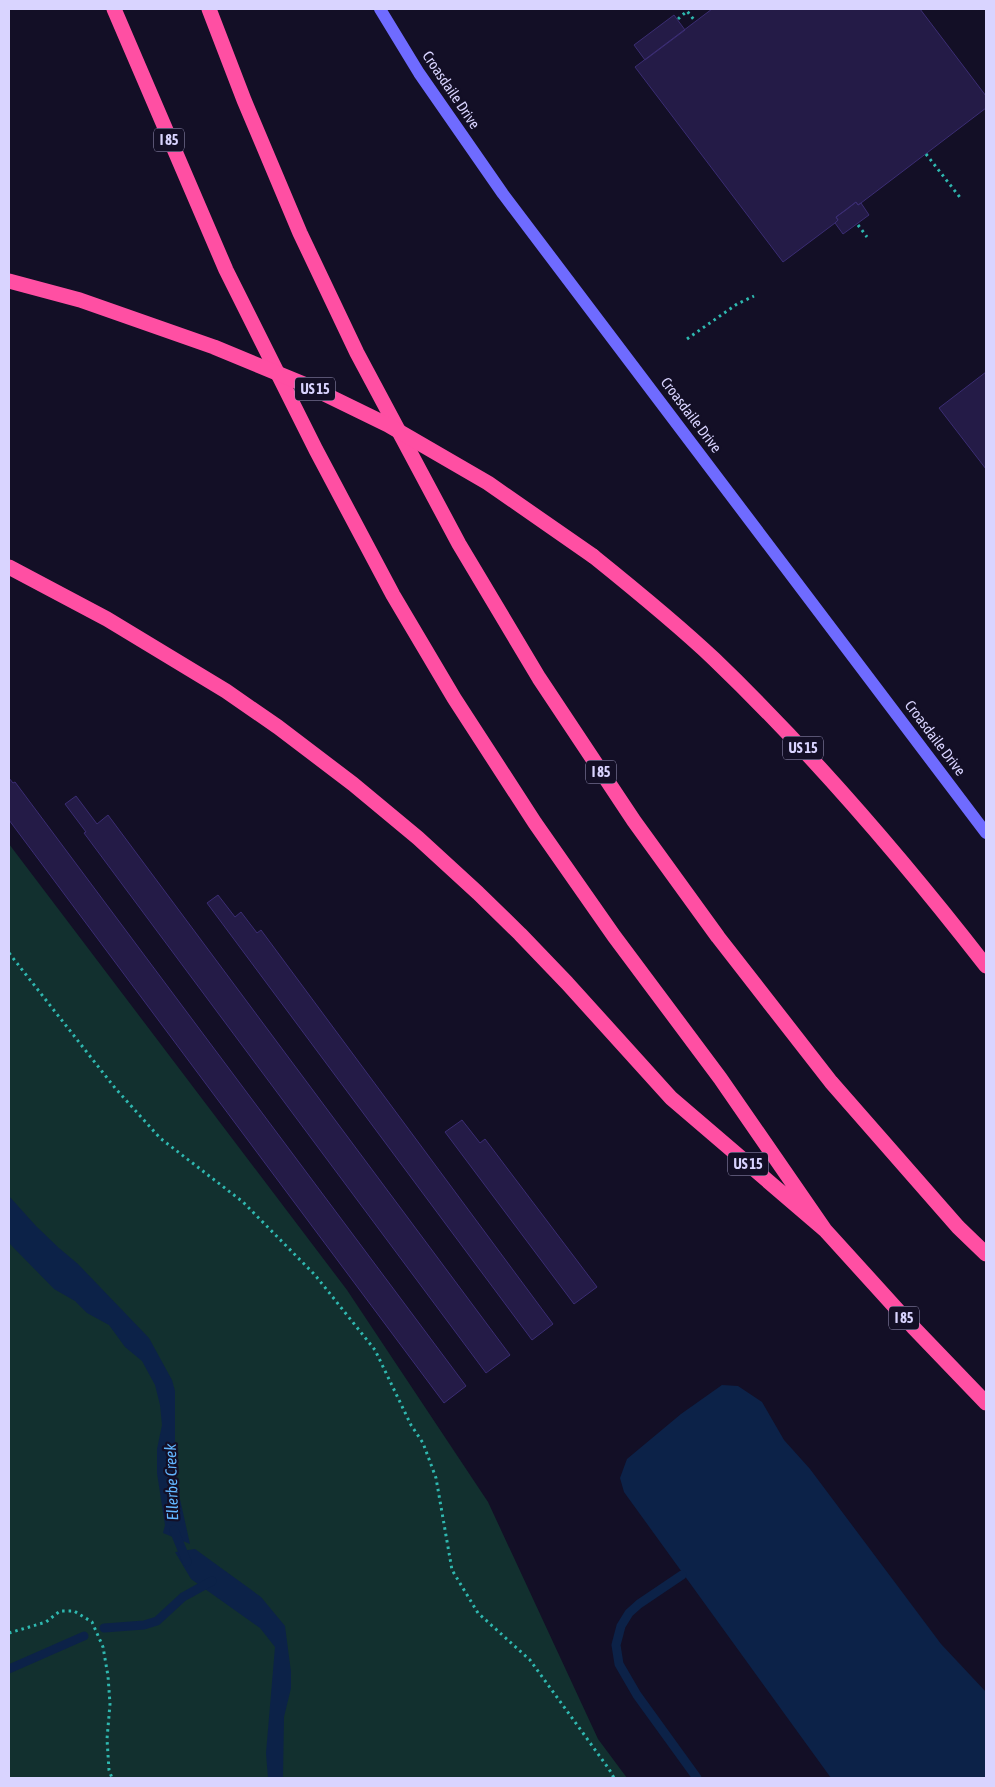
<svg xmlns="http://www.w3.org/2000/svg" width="995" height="1787" font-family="'Asap Condensed',sans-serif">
<rect width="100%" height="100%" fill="#130f26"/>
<!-- green -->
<path fill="#12302f" d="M9,844L347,1290L488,1502L598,1739L627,1778H9Z"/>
<!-- water -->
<path fill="#0c2248" d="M9,1196L36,1226L59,1248L78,1264L149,1338L172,1380L175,1391V1477L190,1544L163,1533L165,1525L157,1473V1449L162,1425L160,1405L155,1385L142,1361L125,1347L109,1325L87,1313L75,1301L54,1289L9,1243Z
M722,1385L738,1386L762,1402L784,1440L810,1469L941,1644L986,1692V1778H831L624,1492L620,1478L627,1459L681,1414Z
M195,1549L261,1597L285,1626L291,1672V1688L284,1717L283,1778H268L266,1753L275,1647L260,1628L191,1579L175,1552Z"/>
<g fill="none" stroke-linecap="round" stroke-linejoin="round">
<!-- stream -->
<path stroke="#0c2248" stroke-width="9" d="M174,1530L187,1562
M682,1575L639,1604L629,1613L621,1626L616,1645L619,1664L637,1695L697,1778
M104,1628L144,1625L157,1621L183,1597L212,1581
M9,1669L84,1636"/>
</g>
<!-- building -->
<path fill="#241b47" stroke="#3b2d73" d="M712,9H920L986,96V108L861,203L858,205L856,202L846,210L836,217L838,220L835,223L783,262L635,67Z
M674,15L685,30L645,60L634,45Z
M856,202L858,205L861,203L869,215L843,234L835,223L838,220L836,217Z
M986,372V469L939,408Z
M9,778L13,783L15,782L466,1386L444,1403L9,820Z
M76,796L97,824L108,815L510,1355L486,1373L84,833L86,832L65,804Z
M218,895L235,917L241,912L257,933L261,930L553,1324L532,1340L207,903Z
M462,1120L480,1143L485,1139L597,1287L574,1304L445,1132Z"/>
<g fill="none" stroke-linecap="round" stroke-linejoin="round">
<!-- path -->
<path stroke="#2fb8b0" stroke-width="3" stroke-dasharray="2.5 4" stroke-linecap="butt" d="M678,19L687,11L695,21
M926,154L962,200
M858,225L867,237
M687,339L737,304L754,296
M9,953L115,1088L160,1138L243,1202L315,1275L375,1350L411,1425L423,1443L436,1478L452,1570L478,1613L530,1660L609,1769L614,1778
M9,1633L46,1622L60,1611H74L92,1622L103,1647L108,1676L110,1704L107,1739L109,1770L112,1778"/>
<!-- secondary -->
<path stroke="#6f6bff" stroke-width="12" d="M380,9L419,73L503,194L986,833"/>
<!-- highway -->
<path stroke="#ff4fa3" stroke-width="15" d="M114,9L226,270L316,450L393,595L454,698L535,823L614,936L720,1078L825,1230
M209,9L244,100L300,233L357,353L459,544L539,678L634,821L718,937L831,1082L958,1227L986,1254
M593,556C634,589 676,623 714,659C813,754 902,858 986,966
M9,567L107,619L226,691L278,727L353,784L418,838L478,893L520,934L567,983L671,1098L825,1230L913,1327L986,1403"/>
<!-- highway-bridge -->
<path stroke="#ff4fa3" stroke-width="15" d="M9,281L80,300L214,347L306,385L388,425L488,483L593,556"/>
</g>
<g text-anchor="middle" stroke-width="4.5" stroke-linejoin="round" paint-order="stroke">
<!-- shield labels -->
<g fill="#130f26" stroke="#9e99be" stroke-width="1">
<rect x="154" y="128.5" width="30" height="23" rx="4"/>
<rect x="295" y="377.5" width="40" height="23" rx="4"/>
<rect x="783" y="736.5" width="40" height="23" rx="4"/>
<rect x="586" y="760.5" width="30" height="23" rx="4"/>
<rect x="728" y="1152.5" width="40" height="23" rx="4"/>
<rect x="889" y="1306.5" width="30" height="23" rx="4"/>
</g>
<g font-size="14" font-weight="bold" fill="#d9d4ff">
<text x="169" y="145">I 85</text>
<text x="315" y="394">US 15</text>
<text x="803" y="753">US 15</text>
<text x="601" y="777">I 85</text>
<text x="748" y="1169">US 15</text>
<text x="904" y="1323">I 85</text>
</g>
<!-- street labels -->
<g font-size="15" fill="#d9d4ff" stroke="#130f26">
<text transform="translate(451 90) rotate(56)" y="5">Croasdaile Drive</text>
<text transform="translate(691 415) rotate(53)" y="5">Croasdaile Drive</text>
<text transform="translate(935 738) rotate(53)" y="5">Croasdaile Drive</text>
</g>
<!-- water labels -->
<g font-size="16" font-style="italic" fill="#62b6ff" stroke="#130f26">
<text transform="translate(171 1482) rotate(-92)" y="6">Ellerbe Creek</text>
</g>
</g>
<!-- border -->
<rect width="995" height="1787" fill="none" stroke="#d9d4ff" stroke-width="20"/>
</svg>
